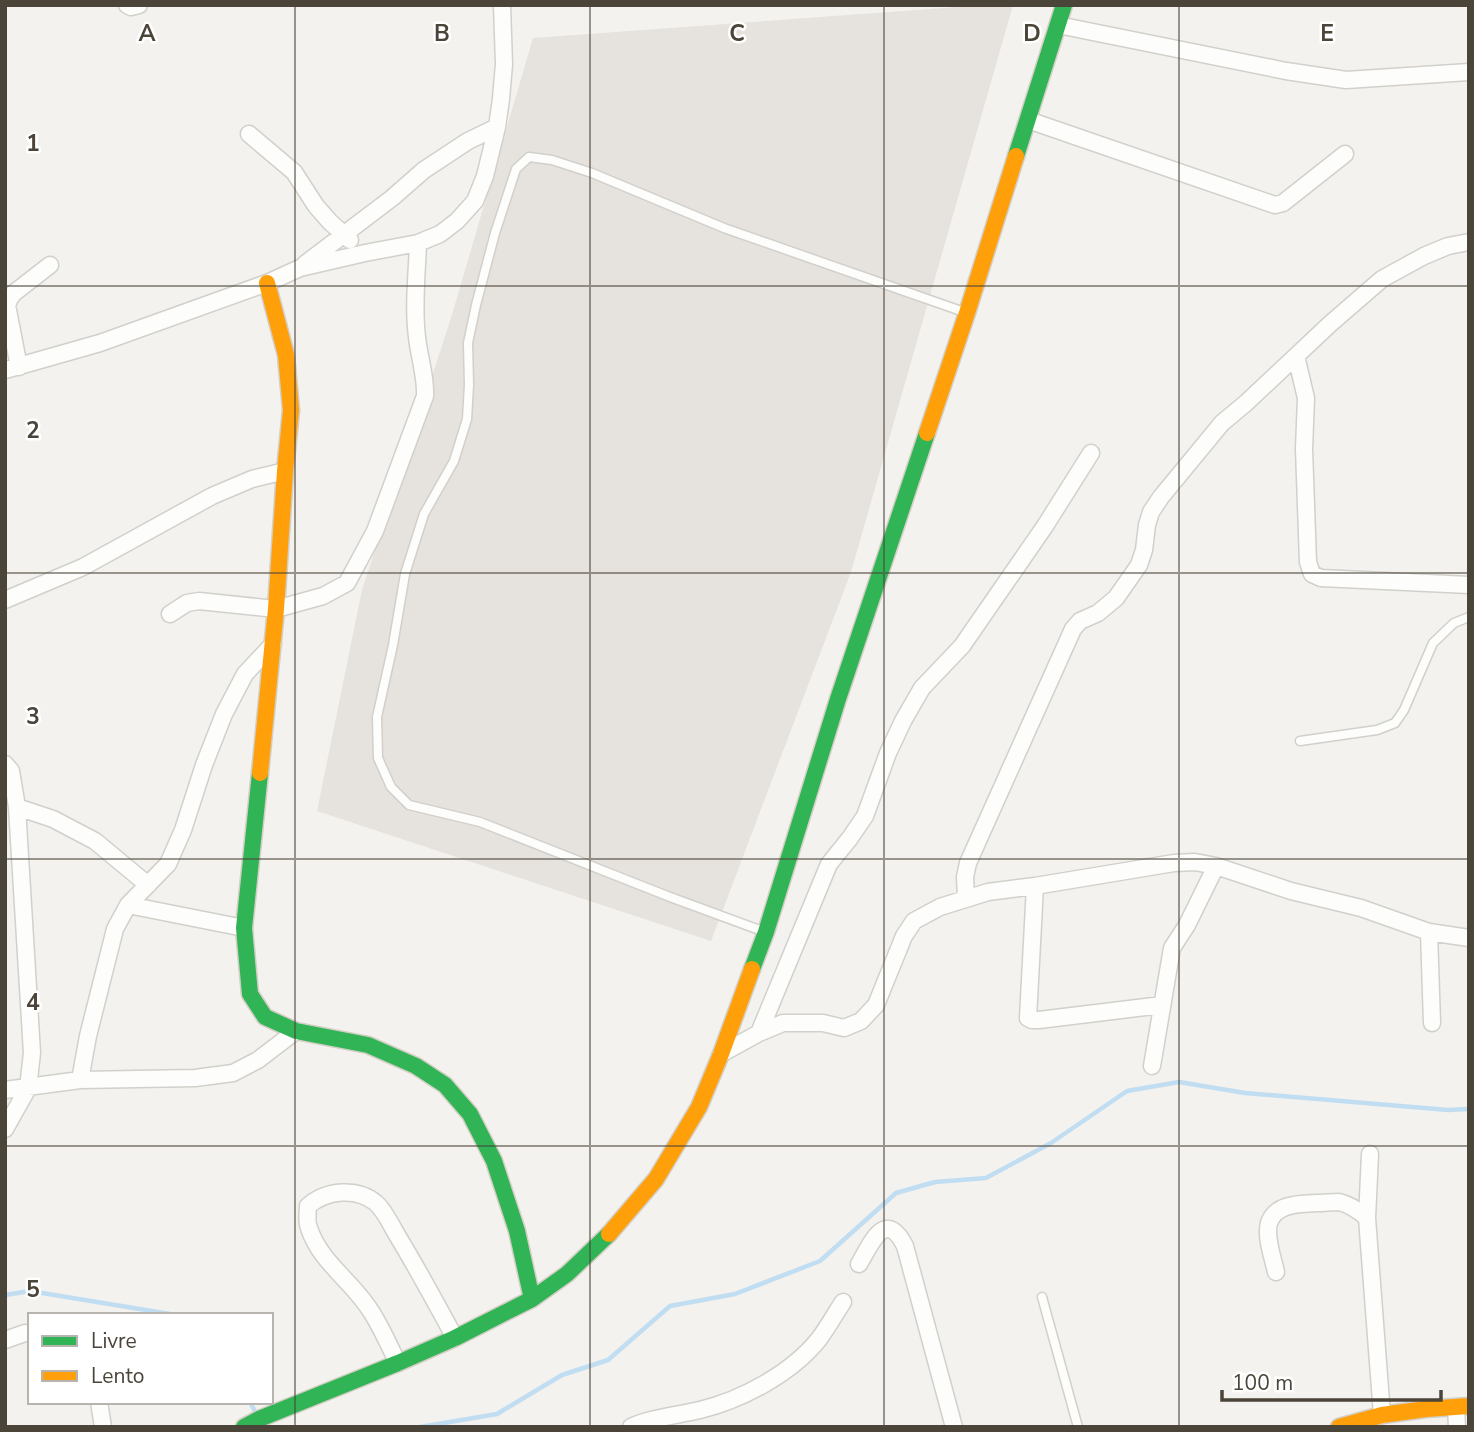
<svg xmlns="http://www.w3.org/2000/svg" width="1474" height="1432" font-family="'Nunito Sans',sans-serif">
<rect width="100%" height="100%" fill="#f4f2ee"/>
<!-- industrial -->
<path fill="#e6e2de" d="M985,5H1013L851,572L711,941L317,811L362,590L451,318L533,38Z"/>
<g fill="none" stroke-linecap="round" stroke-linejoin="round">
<!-- stream -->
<path stroke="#c0ddf1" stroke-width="4.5" d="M5,1295L30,1291L176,1315
M250,1402L257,1415
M420,1427L497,1414L562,1375L608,1360L670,1306L735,1294L820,1261L896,1193L935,1182L986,1178L1051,1143L1127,1091L1179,1082L1245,1093L1448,1110L1469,1109"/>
<defs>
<path id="lane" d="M1300,741L1377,730L1395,723L1404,710L1433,643L1454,623L1469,617
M765,932L670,897L480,822L409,805L391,787L378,758L377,717L393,645L405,574L424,514L454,461L467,419L469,385L468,343L476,305L495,233L516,169L529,157L552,160L592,173L724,228L967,313
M1042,1297L1078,1427"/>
<path id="street" d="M127,5L131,7L139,5
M1058,25L1286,71L1346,80L1469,72
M1028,120L1275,205L1283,203L1345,154
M249,134L294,172L316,206L330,222L350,240
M305,264L392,198L424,170L468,141L497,127
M1296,356L1306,398L1304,449L1308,562L1312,574L1321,578L1469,585
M19,367L7,305L10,298L14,293L50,265
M5,370L100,343L267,283L300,268L365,253L418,243L440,234L457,221L475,201L485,176L497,127L501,99L504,64L502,5
M5,600L83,567L212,496L252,479L285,471
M170,614L187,603L199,601L276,609L323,596L347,583L375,531L425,396C426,376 419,357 417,337C413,306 417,274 418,243
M5,764L11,771L17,807L32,1053L28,1088L5,1129
M17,807L53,819L95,841L148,885
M1035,886L1028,1018L1032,1020H1039L1162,1005
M966,898L965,877L968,863L1073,629L1080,621L1098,613L1116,598L1139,565L1144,550L1147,525L1151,512L1161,497L1222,423L1246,403L1330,324L1382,279L1424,256L1448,246L1469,242
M128,905L244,928
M1429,932L1432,1023
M759,1033L829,864L850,838L865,816L888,753L903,721L922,688L962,646L1045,526L1091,453
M721,1054L759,1033L783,1023H823L844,1028L861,1021L876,1005L904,936L914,921L940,907L988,892L1035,886L1174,863L1195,862L1216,866L1291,891L1361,908L1429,932L1469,938
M1152,1066L1172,948L1187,925L1216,866
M80,1080L88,1036L115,929L128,905L168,864L183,830L204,765L224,714L245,674L273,644
M5,1090L80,1080L195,1078L233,1073L258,1060L296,1031
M1370,1154L1367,1218L1382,1415
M859,1264C871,1244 885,1207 905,1246L954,1427
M1276,1272C1273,1258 1265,1237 1269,1223C1276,1203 1300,1204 1317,1203C1324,1203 1332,1202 1339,1202C1349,1204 1359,1211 1367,1218
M5,1340L25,1333H30
M398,1363C389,1346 381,1326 370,1310C352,1281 320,1262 309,1228C306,1221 308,1213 308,1206C326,1190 357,1187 376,1203C385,1211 391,1225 397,1235C417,1268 436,1303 455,1338
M99,1402L103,1427
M1456,1407L1457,1427
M631,1427C649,1418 679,1415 700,1410C742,1400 792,1373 819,1339C828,1327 835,1314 843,1302"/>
<path id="fast" d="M1016,156L1064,5
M260,773L244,928L250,994L265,1017L296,1031L368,1045L416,1066L445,1085L470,1114L494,1161L517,1231L532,1299
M752,969L766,932L838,699L927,433
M244,1427L259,1419L398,1363L455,1338L532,1299L567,1274L609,1234"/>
<path id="slow" d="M927,433L967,313L1016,156
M260,773L276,609L285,471L291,410L286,355L267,283
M609,1234L656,1179L699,1107L721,1054L752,969
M1339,1427L1382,1415L1426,1409L1469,1406"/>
</defs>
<!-- lane casing -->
<use href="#lane" stroke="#d2d0cb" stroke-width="11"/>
<!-- street casing -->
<use href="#street" stroke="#d2d0cb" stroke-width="19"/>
<!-- fast casing -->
<use href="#fast" stroke="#d3cfc5" stroke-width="19"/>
<!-- slow casing -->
<use href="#slow" stroke="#d3cfc5" stroke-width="19"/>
<!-- lane -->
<use href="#lane" stroke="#fdfdfc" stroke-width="8"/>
<!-- street -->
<use href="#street" stroke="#fdfdfc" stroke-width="16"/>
<!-- fast -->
<use href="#fast" stroke="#30b455" stroke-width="16"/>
<!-- slow -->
<use href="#slow" stroke="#ff9f0a" stroke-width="16"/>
</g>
<!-- grid -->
<path fill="none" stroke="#4b4439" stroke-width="2" stroke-opacity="0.55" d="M295,5V1427M590,5V1427M884,5V1427M1179,5V1427M5,286H1469M5,573H1469M5,859H1469M5,1146H1469"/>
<g font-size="23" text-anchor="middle" font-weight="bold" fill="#4b4439" stroke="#fff" stroke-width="5" stroke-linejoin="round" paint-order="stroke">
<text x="147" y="41">A</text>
<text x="442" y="41">B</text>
<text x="737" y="41">C</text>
<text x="1032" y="41">D</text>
<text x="1327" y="41">E</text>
<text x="33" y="151">1</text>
<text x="33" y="438">2</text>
<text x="33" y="724">3</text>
<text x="33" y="1010">4</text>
<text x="33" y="1297">5</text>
</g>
<!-- border -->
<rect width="1474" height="1432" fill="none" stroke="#4b4439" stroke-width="14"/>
<!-- legend -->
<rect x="28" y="1313" width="245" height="91" fill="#ffffff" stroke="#b7b4b0" stroke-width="2"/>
<rect x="42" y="1336" width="35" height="10" fill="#30b455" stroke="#b7b4b0" stroke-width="2"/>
<text x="91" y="1348" font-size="21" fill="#4b4439">Livre</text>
<rect x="42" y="1371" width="35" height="10" fill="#ff9f0a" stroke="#b7b4b0" stroke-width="2"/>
<text x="91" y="1383" font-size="21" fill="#4b4439">Lento</text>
<!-- scale -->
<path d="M1222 1390v10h219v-10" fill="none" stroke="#4b4439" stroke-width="3.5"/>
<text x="1232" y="1390" font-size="21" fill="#4b4439" stroke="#ffffff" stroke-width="5" paint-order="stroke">100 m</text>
</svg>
